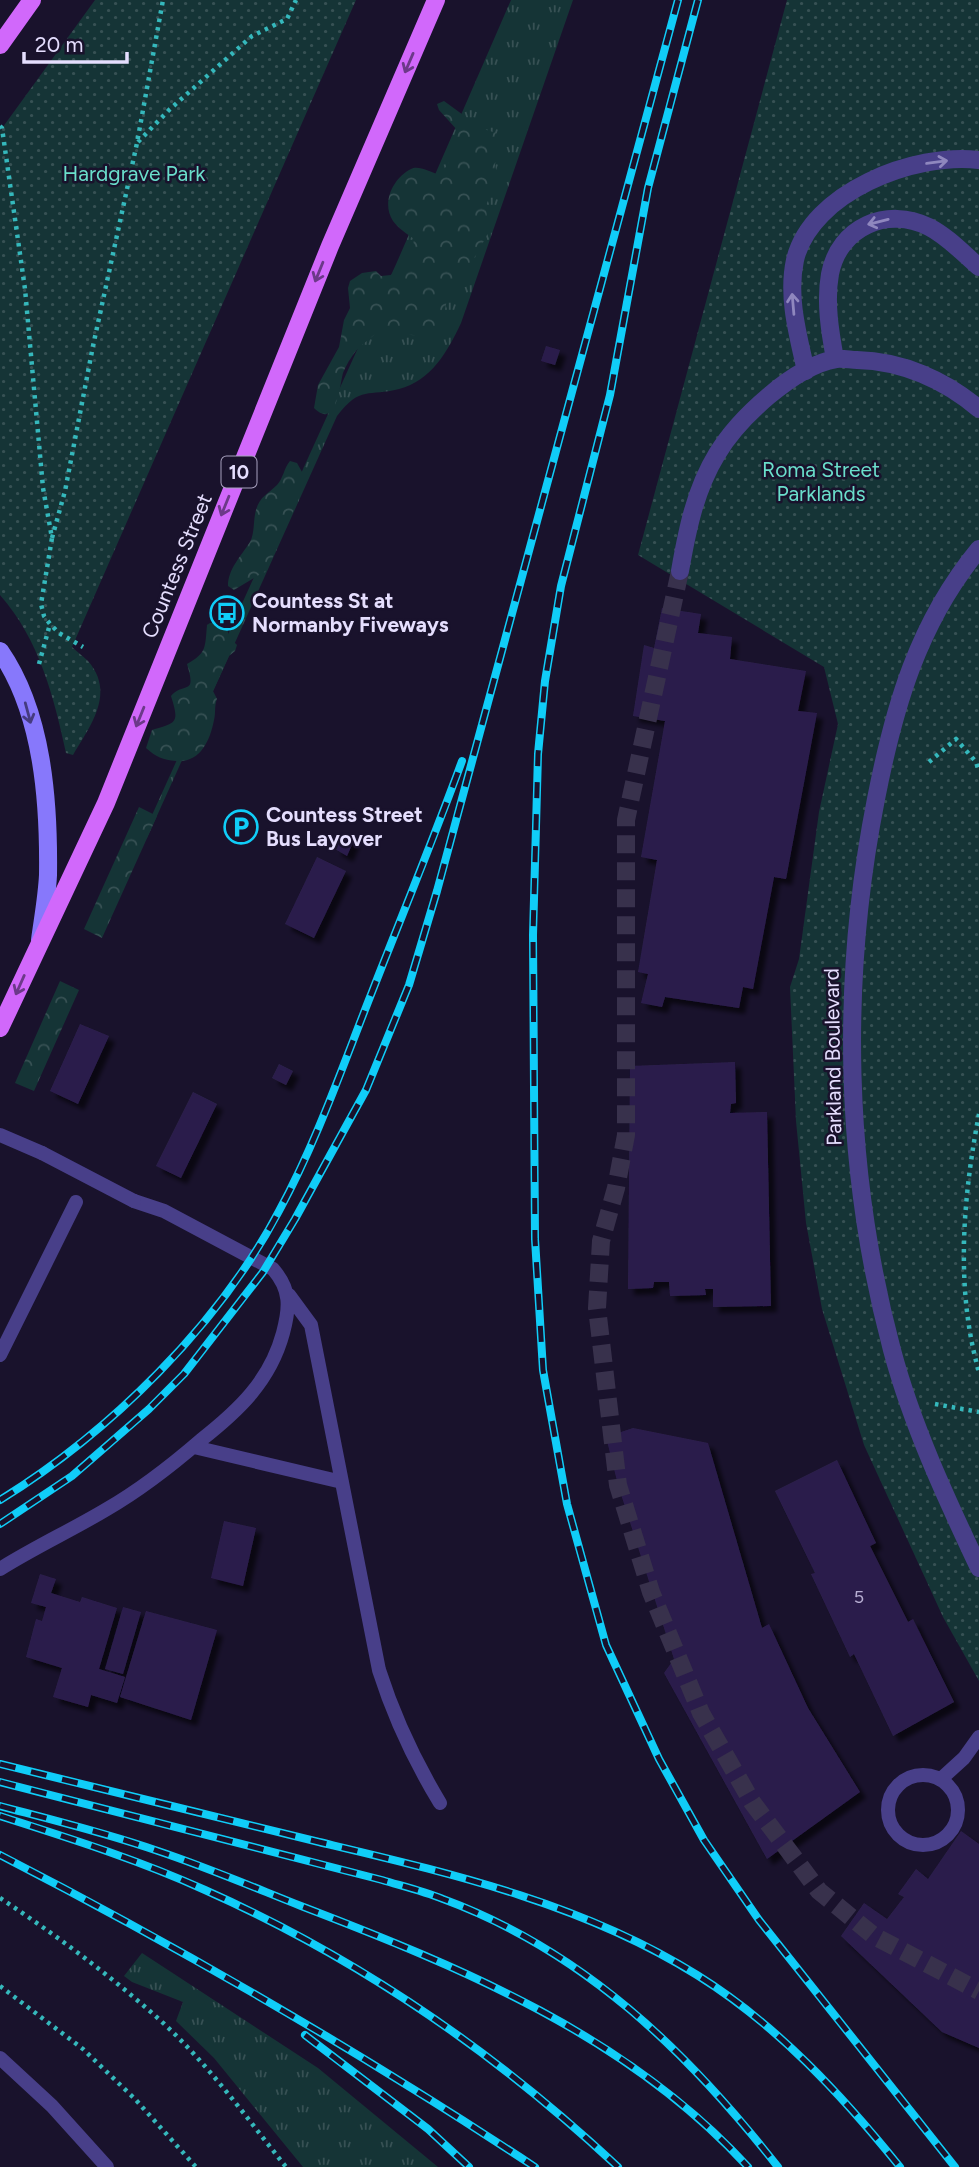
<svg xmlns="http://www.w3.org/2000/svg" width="979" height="2167" font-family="Figtree,sans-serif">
<defs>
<pattern id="grass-tufts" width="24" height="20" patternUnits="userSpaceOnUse" patternTransform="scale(1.75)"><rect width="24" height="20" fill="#153436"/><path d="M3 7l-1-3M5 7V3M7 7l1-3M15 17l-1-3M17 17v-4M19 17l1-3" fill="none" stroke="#375154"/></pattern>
<pattern id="forest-crowns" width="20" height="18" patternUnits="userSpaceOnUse" patternTransform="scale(1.75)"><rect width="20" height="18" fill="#153436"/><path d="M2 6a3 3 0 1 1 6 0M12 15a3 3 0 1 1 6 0" fill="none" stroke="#375154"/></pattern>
<pattern id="park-dots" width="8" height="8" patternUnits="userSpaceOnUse" patternTransform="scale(1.75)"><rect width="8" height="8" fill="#153436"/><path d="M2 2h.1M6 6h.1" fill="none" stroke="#375154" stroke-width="1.8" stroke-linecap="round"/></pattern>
<filter id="shadow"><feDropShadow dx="6" dy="6" stdDeviation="2" flood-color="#0009"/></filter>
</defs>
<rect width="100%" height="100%" fill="#19122c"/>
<!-- grass -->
<path fill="url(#grass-tufts)" d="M511,0H573L461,323C448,351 431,381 399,389C368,397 361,385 337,416L147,838L143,835L209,689L225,641L397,262Z
M142,1953L318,2068L438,2167H303L214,2058L176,2021L183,2002L132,1982L124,1976Z"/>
<!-- forest -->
<path fill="url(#forest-crowns)" d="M444,101L481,128L496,133L501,137V151L495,164L498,180L486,205L488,233L477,254L454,282L448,295L442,324L432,334L419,336L379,331C370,339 357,347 351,358C348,362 345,368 343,373C340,383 337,431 314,408L318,385L339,347L344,320L350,308L348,288L350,281L362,273L376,271L381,276L391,275L413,247L414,239C407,234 398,228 393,221C381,203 393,178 411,169C418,165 430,172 437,174C453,166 454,147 458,131L439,110L437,104Z
M290,461L297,463L302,472L309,476L267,570L234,590L228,586C228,569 241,556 250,542C255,533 253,520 256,510C260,496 268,494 277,485C283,479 284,468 290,461Z
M210,623H217L227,627L229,637L237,645L235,651L229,656L213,691L217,699C214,707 216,712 214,720C210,741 200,763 176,761C163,760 156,757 146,748L152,730C178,723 179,722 171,696C184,681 197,697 187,664C207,653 205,647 207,625Z
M139,807L157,816L102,938L84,929Z
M60,981L79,990L34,1091L15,1083Z"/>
<!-- park -->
<path fill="url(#park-dots)" d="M95,0H356L72,647C77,652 83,656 88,661C116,693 90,726 73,755L66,753C54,697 39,639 0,595V131Z
M787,0H979V1681L943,1617L864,1445L822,1309L806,1223L796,1121L790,987L799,959L819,812L838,724L824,667L638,555Z"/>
<!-- building -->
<path fill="#2c1f4c" filter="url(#shadow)" d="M546,346L560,350L555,365L541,361Z
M662,608L701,614L698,633L732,637L730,659L806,671L798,711L817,713L786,879L774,877L753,989L743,987L739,1008L665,997L662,1007L641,1003L648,974L638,972L657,860L641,857L665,721L633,716L644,645L654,648Z
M342,835L354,840L347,856L335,849Z
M317,857L346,871L314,938L285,924Z
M80,1024L109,1036L78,1104L50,1091Z
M735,1062L736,1103L731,1104L730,1113L767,1112L771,1306L713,1307V1289H705L706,1295L670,1296L669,1282H654L653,1288L628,1289L630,1066Z
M279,1064L293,1071L286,1085L272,1078Z
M193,1092L217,1104L181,1178L156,1166Z
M633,1428L708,1443L762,1628L769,1624L808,1708L860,1792L767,1859L664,1673L674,1659L618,1485L606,1437Z
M837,1460L876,1543L870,1546L908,1622L913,1619L954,1702L893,1736L854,1654L850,1657L811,1574L815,1573L775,1491Z
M224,1521L256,1528L243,1586L211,1578Z
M40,1574L56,1579L51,1593L80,1602L82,1597L117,1608L99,1669L125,1677L117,1703L91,1695L88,1707L53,1697L62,1668L26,1657L36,1619L42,1621L46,1607L31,1603Z
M123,1607L141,1612L123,1674L105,1669Z
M146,1611L217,1630L191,1720L120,1697Z
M961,1831L979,1844V2048L942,2032L841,1936L864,1903L887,1919L904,1897L898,1894L916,1869L928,1879Z"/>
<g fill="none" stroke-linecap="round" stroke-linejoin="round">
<!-- minor-tunnel -->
<path stroke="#38314c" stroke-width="18" stroke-dasharray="18 9" stroke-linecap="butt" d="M680,571L626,820V1135L616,1188L601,1241L597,1308L618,1485L651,1592L701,1713L752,1802L819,1891L874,1936L979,1991"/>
<!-- path -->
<path stroke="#35b8bc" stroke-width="4.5" stroke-dasharray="3.5 5" stroke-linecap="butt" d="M0,126L2,128L25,289L43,488L52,538L41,604L44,616L50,624L59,633L83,647
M138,142L169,110L252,36L287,19L296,0
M52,538L65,491L93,346L137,143L163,0
M39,664L50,624
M929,762L956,739L976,762L979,772
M979,1114C963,1197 955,1289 979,1372
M935,1404L979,1412
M0,1898C56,1935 111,1976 161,2021C208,2064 247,2118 286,2167
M0,1986L83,2049L135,2099L196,2167"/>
<!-- service -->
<path stroke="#483f89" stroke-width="14" d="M0,1135L42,1153
M289,1295L311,1325L379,1670C394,1717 414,1760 440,1803
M0,1355L76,1202
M194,1447L342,1482
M0,1569C35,1547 72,1530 107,1509C140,1490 172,1465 201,1440C239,1410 270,1381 283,1333C290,1307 291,1290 273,1269L164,1211L134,1201
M888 1810a35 35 0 1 1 70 0a35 35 0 1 1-70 0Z
M941,1779L964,1758L979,1737
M0,2058L52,2106L107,2167"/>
<!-- minor -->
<path stroke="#483f89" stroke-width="18" d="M835,359C830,332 825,302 830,274C839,227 887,206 929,227C947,236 964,254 979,267
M806,371C798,335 787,297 795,260C811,192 915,152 979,160
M680,571C687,531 695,490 717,454C738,419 794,366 836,359C842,358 851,360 857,360C902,361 945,380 979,409"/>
<!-- tertiary -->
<path stroke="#483f89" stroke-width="18" d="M979,549C918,623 894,707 876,799C840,981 844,1170 892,1350C912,1425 946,1498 979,1568"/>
<!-- secondary -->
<path stroke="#8778fb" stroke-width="18" d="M0,651C43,713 49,802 48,875C47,896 43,918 40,940"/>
<!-- primary -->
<path stroke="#d168fb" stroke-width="18" d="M0,45L32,0
M0,1028L106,803L330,246L436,0"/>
<defs>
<path id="rail" d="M698,0L648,188L610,395L561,586L545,681L538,754L533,935L535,1239L543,1370L567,1504L606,1645L659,1759L704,1840L759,1920L955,2167
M0,1500C109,1433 219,1325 279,1211C317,1141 343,1065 372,992C402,915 434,838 462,761
M0,1524L72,1476L149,1409L184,1374L263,1272L295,1219L366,1090L409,985L437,891L678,0
M0,1764C106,1790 213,1816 319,1842C449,1873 582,1903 697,1975C776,2024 842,2095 900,2167
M0,1782L382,1880C402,1886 423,1891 443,1899C584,1951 687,2051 778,2167
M0,1806C53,1820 106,1833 158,1851C206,1867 253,1887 301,1906C463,1968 628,2036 748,2167
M0,1816C69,1838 139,1860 205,1890C358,1958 495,2052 618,2167
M0,1855C183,1949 363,2054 535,2167
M305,2035L428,2129L469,2167"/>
</defs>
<!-- rail casing -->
<use href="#rail" stroke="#10cdf8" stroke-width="8"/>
<!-- rail -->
<use href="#rail" stroke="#19122c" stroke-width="5" stroke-dasharray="16" stroke-linecap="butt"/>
<!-- service-bridge -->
<path stroke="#483f89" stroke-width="14" d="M42,1153L134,1201"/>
</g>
<!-- one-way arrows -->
<defs><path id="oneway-shaft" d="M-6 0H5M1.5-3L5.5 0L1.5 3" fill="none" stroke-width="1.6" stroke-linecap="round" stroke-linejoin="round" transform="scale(1.75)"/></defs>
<g stroke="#6c3989">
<use href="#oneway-shaft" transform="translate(409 63) rotate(113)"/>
<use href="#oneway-shaft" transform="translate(319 272) rotate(112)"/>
<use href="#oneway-shaft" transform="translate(225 506) rotate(112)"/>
<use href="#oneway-shaft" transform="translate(140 717) rotate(112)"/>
<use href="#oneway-shaft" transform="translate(20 985) rotate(114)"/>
</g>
<g stroke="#8f87be">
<use href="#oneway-shaft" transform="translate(937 162) rotate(-8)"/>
<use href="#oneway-shaft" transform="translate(878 222) rotate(166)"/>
<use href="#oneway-shaft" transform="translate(793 304) rotate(-95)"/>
</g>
<use stroke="#453b7f" href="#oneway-shaft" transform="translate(28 713) rotate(75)"/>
<!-- icons -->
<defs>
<symbol id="bus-ring" viewBox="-11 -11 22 22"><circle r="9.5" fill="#19122c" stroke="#10cdf8" stroke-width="1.5"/><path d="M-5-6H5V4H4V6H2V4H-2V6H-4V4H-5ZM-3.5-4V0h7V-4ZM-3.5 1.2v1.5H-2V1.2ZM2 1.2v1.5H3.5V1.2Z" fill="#10cdf8"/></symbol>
<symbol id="parking-ring" viewBox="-11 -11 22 22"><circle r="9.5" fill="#19122c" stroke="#10cdf8" stroke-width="1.5"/><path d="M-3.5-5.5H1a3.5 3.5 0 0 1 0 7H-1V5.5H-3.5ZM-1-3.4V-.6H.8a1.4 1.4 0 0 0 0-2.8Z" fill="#10cdf8"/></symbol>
</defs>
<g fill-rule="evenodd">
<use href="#bus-ring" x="208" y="594" width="38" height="38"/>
<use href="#parking-ring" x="222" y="808" width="38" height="38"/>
</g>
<g text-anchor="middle" stroke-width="5" stroke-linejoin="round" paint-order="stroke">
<!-- number labels -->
<g font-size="18" fill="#b7aed2">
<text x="859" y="1603">5</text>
</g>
<!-- shield labels -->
<rect fill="#19122c" stroke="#a8a1bf" stroke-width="2" x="221.5" y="456.5" width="35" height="31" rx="5"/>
<g font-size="19" font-weight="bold" fill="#e5defe">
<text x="239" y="479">10</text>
</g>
<!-- park labels -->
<g font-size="21" fill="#6adecb" stroke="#19122c">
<text x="134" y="181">Hardgrave Park</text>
<text x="821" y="477">Roma Street<tspan x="821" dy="24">Parklands</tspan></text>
</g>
<!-- street labels -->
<g font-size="21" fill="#e5defe" stroke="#19122c">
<text transform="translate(177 566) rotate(-68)" y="7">Countess Street</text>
<text transform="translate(833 1057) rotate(-91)" y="7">Parkland Boulevard</text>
</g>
<!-- poi labels -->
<g font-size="21" font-weight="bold" fill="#e5defe" stroke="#19122c" text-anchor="start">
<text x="252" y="608">Countess St at<tspan x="252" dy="24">Normanby Fiveways</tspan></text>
<text x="266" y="822">Countess Street<tspan x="266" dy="24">Bus Layover</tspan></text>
</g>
</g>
<!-- scale -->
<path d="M24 52v10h103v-10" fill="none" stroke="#e5defe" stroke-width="3.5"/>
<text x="35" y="52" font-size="21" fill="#e5defe" stroke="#19122c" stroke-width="5" paint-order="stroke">20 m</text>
</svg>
